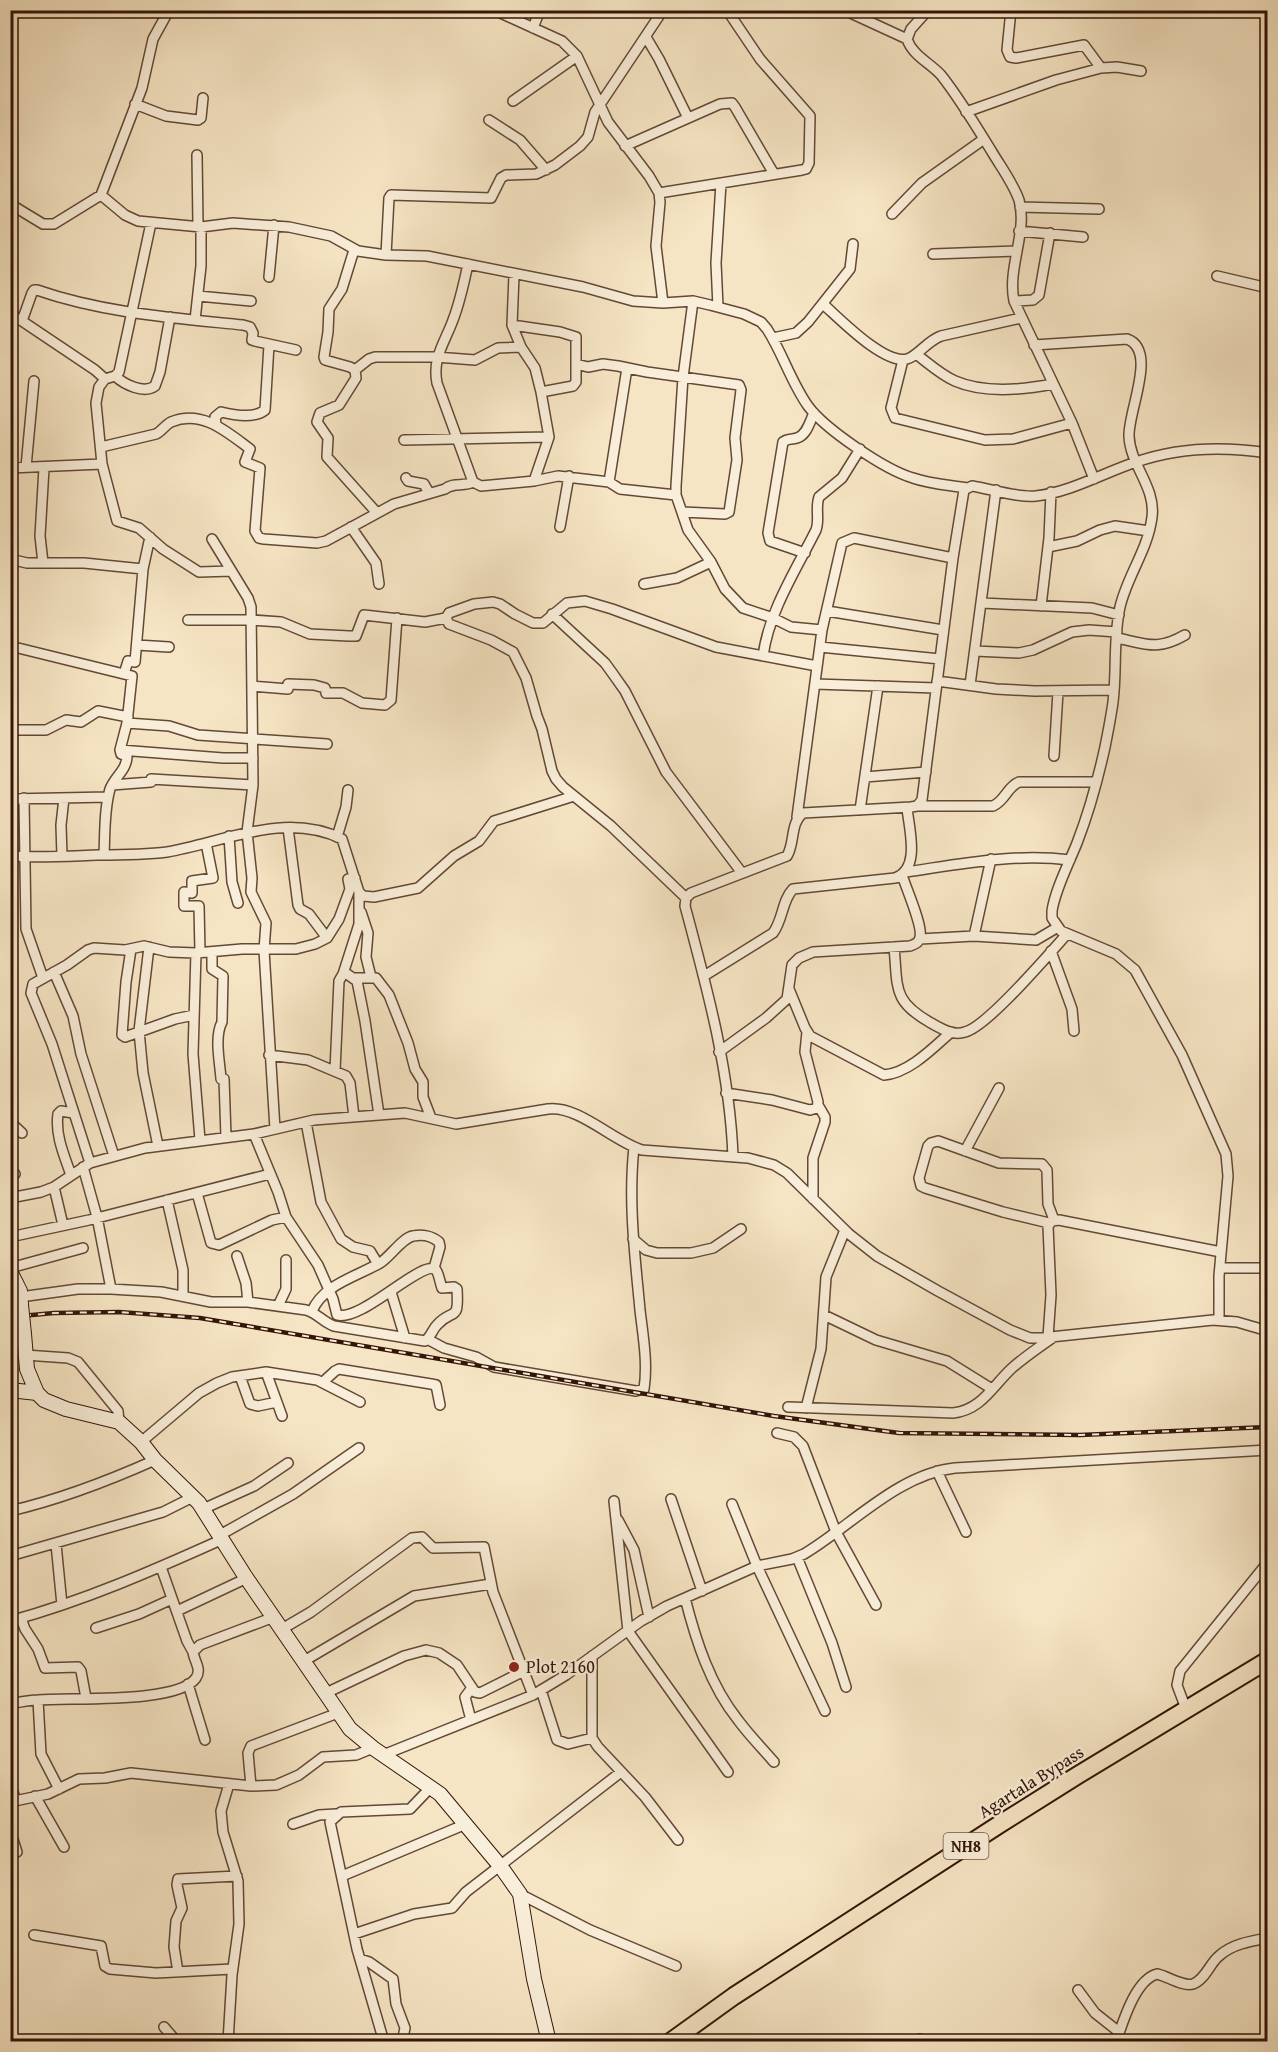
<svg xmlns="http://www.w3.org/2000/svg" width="1278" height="2052" font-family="'Gentium Book Plus',serif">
<rect width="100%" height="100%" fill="#f6e5c4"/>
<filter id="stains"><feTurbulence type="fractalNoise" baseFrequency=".00333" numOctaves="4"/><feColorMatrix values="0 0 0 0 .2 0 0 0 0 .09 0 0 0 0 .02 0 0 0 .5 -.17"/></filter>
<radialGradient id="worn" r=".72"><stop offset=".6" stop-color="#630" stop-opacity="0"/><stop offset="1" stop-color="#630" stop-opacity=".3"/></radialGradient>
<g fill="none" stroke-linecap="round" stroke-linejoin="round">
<defs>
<path id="street" d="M494,10L562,41L577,56L608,122L649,176L659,193L660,202L656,246L663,303
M844,10L907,39
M928,10L911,29L907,39C912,55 930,63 941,75C960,99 976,126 992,152C1001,167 1013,183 1019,200C1028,231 1007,268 1014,301L1072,423L1094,479
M1011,10L1007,50L1010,57L1016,58L1084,45L1101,68
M533,28L540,10
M646,37L659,59L688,118
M513,101L577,56
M135,104L166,116L198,120L201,118L203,98
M966,112L1056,80L1101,68L1117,67L1141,71
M489,120L520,140L546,170
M625,146L720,104L732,103L735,107L774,174
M197,155L198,226
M659,193L802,170L806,169L809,163L810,116L760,59L727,10
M101,195L142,88L153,39L169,10
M10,204L43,224H54L101,195L125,215L138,221L201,227L233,223L289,227L331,236L358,251L386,255L427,256L583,287L633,301L663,303L693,301L710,305L744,314L761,322L767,329C783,354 791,382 808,406C825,429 885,470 913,478C930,484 949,485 967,488
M1020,207L1099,209
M892,214L922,183L984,139
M151,223L119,372L115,376L105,379L99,387L96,403L102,464L117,521L139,528L163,549L199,572L231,571
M1019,231L1083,237
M354,250L342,289L329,309L328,332L324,357L325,360L350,367L355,370L356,378L339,405L320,413L317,422L328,438L327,457L377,513
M933,254L1016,251
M386,255L389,198L391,195L491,198L501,178L506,175L536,174L555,165L580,146L588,137L595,112L663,10
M468,264C464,283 460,302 453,320C445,342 432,358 437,383L473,482L481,486L534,481L558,476L609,482L620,489L676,495
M514,275L512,325L521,347L535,368L541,392L549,437L534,481
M1217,276L1268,288
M269,277L274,225
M198,296L251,301
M693,301L683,377L676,486V495L688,530L711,562L725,589L743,608L773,618L791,627L822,630
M1014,301L1033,300L1039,295L1050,233
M823,304C839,318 884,365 907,359C918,356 927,341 941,336L1021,318
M718,307L716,263L721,183
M10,315L22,321L95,370L105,379
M195,320L201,266V227
M22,321L32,293L34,290H37C103,313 175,318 243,325L250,327L253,333L252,340L255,341L296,350
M512,325L560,332L576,337V382L573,386L541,392
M773,338L796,333L808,322L850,269L853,244
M1034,345L1127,339C1158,350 1128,411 1129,436C1130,465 1156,487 1152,517C1148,550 1127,576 1120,607C1113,638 1117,671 1113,702C1111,717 1108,732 1105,747C1098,779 1089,812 1077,843C1069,863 1055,890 1052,911V918L1061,931L1116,954L1135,970L1182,1055L1226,1154L1228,1176L1219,1276V1320
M916,354C928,363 941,375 955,381C985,394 1022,390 1053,384
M903,360L891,408L895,418L985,440L1013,439L1072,423
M576,364L588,367L603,364L618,366L647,372L739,385L741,390L735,438L737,460L729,512L725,514L683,512
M355,370L369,359L375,357H436L475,360L498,348L521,347
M115,376C125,385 144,394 155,386L160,372L170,317
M216,424L215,417L221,412C233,415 254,419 265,410L269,345
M404,440L549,437
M101,447L156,434C162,431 165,425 171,422C202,409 227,432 250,449L245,462L260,468L255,531L259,538L264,539L317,543L326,541L394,504L445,489C453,482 464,487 473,482
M26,467L34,381
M10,468L102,464
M406,478L408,481L424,484L429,493
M609,482L627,368
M351,527L376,563L379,584
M560,527L569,476
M212,539L248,598L251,607L253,785L247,832L252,878L251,892L266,923L264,950L275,1129
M1048,547L1077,541L1100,530L1115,526L1149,531
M805,553L770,541L768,533L783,442C788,438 791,440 797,438C807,435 810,421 814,413
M10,559L27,563H84L143,569
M43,563L40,536L44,468
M644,584L677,578L711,562
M982,603L1092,608L1119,615
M1041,606L1049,538L1051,492
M827,611L943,630
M552,614L605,663L613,674L625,691L666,772L742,873
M188,620H252L281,622L310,634L349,636H356L364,615L425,622L446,618
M1117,638C1147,644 1157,651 1185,635
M137,645L169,647
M10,646L132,676L127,723L120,750L121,754L126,755L127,757C126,771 115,776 110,789C104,810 105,834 104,855
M820,647L940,659
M975,651L1019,653L1033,650L1072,632L1089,630L1117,632
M763,656C769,611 796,570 816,530C820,519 815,508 819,497L842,478L860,449
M124,674L128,661L135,662L143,569L150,537
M937,681L996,689L1035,691L1114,690
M815,684L936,688
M970,685L996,490
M252,686L288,689V684L314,685L325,688L326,693H343L362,703L385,705L391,700L397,618
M127,723L169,726L198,735L327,744
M10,732L17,730H46L66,720L81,722L98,711L128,717
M120,750L223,758H253
M1054,756L1058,692
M865,777L926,772
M112,785L151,782V779L253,785
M24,798L26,929L43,978
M10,799L108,797
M917,806H993C1005,801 1007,787 1019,782H1096
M860,810L878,686
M797,817L822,630L842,543L854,538L953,558
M288,828L298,905L300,909L309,914L327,938
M229,836L232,882L238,903
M337,837L346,807L348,790
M10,856C39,858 69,856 98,855C121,855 144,855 167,852C224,842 285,811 342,839L359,892L363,896L374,897L418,888L454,856L479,841L494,821L574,796
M62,856L61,825L64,798
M906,872C961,864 1015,853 1070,860
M686,898L611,826L563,787L556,779L552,771L542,729L537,716L526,678L513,652L491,640L449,624L446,618L449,613L474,604L493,602L500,604L515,614L533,623H543L567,603L585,601L612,609L716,647L817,666
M361,912L368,933L366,957L371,977
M974,936L991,859
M920,939L974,936L1036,940L1058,927
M149,947L139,1031L143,1073L158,1146
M894,947C898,988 892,1001 931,1023C942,1029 953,1036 965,1032C987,1027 1049,954 1067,934
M131,949L126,982L122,1035L125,1037L175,1019L194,1015
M1051,951L1072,1009L1074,1031
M212,952V969L223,976L222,1022C214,1037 220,1063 221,1079H224L226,1137
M196,953L193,1054L200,1140
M200,953L199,906H184V892L192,893V881L213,878L206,843
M54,972L73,1016L81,1054L114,1156
M343,974L359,924V892
M704,976L773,933C783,920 782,900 793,889L895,878C921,869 909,829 907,808
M354,978H376L389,995L408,1043L415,1069L423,1082V1097L431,1118
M789,989L805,1028L810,1036L884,1075C909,1073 933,1048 951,1032
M719,1052L766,1018L787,999L792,965L799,958L813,952L910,946C915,944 919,943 920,937C923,926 906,888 902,875
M269,1055L308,1060L346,1076L350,1083L354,1117
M335,1071L339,981L343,974H347L357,981L365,1021L379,1115
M726,1093L772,1100L810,1110L817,1108L818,1102L805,1052L807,1032
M10,1122L22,1133
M306,1122L321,1202L341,1239L353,1247L370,1251L378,1264
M965,1151L999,1088
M733,1157C730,1072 707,988 685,906L686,898L691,893L787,856C795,843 790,823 803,813L911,807L917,806L922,800L953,558L964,490L972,486C991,489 1018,498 1036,496C1071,492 1103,473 1136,462C1179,447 1223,446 1268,453
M90,1163L52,1044L31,993L33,984L67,965L88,950L94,948L125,950L144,946L169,952L196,953L242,949H296L315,944L327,938L339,919L350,889L348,879L355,878
M83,1167L97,1217L111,1289
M10,1175L15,1174
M71,1175C64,1155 55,1135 58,1114L61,1111L73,1113
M54,1187L63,1225
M197,1193L211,1243L219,1245L272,1220L286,1217
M10,1198L41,1192L54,1187L90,1163L145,1148L254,1134L314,1120L405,1113L456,1124L548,1109C578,1105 613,1141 642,1150L748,1158L774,1165L787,1173L849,1234L877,1256L938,1291L1010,1330L1030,1338H1041L1213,1320L1237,1322L1268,1331
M813,1199V1158L825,1122V1117L818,1105
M167,1200L183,1270V1296
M1049,1223L1003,1212L925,1188L921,1186L919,1178L928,1146L931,1143L938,1141L999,1163L1042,1164L1047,1170L1048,1204L1054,1220
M10,1237L89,1220L270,1174
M633,1239L646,1250L657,1253H691L713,1248L741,1229
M237,1256L246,1283L248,1302
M10,1268L83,1248
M1220,1268H1268
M391,1292L405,1338
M20,1297L78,1289H111L161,1292L211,1302H248L306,1310C317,1313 323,1322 334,1326L425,1341C431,1337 432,1330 437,1325C453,1307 459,1324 457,1289L454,1287L442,1288C440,1283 439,1274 436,1270C423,1258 362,1322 337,1315L333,1299L318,1265L286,1217L278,1192L254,1134
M278,1306L286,1289V1260
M312,1311C324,1284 356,1277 380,1263C390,1257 402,1238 413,1236C422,1234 432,1236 439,1242L440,1247L434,1268
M824,1315L876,1340L947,1361L992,1389
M1048,1337L1051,1295L1048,1226L1052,1221L1059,1220L1221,1252
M429,1340L444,1348L476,1357L494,1367L636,1391L644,1389C648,1363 643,1336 640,1310C635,1256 628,1202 634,1147
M25,1355L68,1358L78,1362L118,1411L119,1422
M266,1372L282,1416
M240,1376L250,1404L258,1406L277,1402
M323,1382L335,1371L339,1369L431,1384L436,1385L440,1405
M788,1407L953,1413C981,1410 992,1387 1011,1369C1023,1358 1038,1348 1052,1338
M806,1408L821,1349L826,1277L845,1230
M777,1433L794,1437L803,1446L836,1532L876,1605
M141,1442L199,1393L217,1383L232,1377L266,1372L317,1380L360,1402
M937,1471L966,1532
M671,1499L702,1591
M614,1501L628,1631L728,1772
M732,1504L757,1566L825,1711
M203,1509L254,1486L288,1463
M10,1511C62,1499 108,1481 155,1460
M618,1520L634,1550L649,1617
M220,1535L293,1494L359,1448
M56,1544L62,1605
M10,1556L163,1512L193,1497
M797,1557L832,1643L846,1687
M161,1567L187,1641L193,1652
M685,1598C696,1641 710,1685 738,1720C749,1735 762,1748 774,1762
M177,1611L247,1578
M21,1618L25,1629L38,1649L45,1668L78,1667L81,1671L86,1698
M10,1621C84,1601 154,1570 223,1539
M96,1628L139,1614L172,1599
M282,1629L311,1612L412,1538L422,1537L433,1548L484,1547L493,1592L533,1695
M592,1656V1738L598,1747L645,1797L678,1840
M304,1661L414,1596L491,1584
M188,1684L205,1740
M541,1690L557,1740L568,1744L592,1738
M324,1694L404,1656L426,1650L439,1653L457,1665L475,1692L480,1693L524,1671
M38,1700L41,1754L59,1789
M10,1704C20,1702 29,1700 38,1700C70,1697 178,1704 196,1678C202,1669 194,1661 193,1652L200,1645L274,1617
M1186,1709L1177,1685L1180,1671L1268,1562
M471,1720L465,1697L471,1689
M383,1755L533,1695L566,1675L641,1621L667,1606L757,1566L792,1559L804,1554C851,1526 898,1474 955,1468L1268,1450
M10,1785L16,1800
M251,1786L248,1753L251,1746L338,1713
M35,1796L64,1847
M10,1802L48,1794L79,1779L105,1778L131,1773L251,1786L276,1785L299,1775L323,1757L356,1755L373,1748
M293,1824L319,1815L336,1814
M10,1830L17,1852
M342,1876L466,1824
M520,1894L590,1930L676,1966
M354,1934L414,1914L452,1908L466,1892L621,1772
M34,1935L101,1946L105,1966L110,1969L156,1973L232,1969
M360,1959L369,1962L393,1979L396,2004L405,2028L402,2042
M178,1972L174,1947L176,1921L182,1908L177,1885L178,1879L237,1876
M1078,1990L1095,2013L1119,2032
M164,2027L177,2042
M920,2039V2042
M228,2042L232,1975L239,1924L238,1881L223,1832L221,1811L229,1784
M384,2042L357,1949L330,1822L341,1812L410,1809L431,1787
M1116,2042C1123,2022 1135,1980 1157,1974C1167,1976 1183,1987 1193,1984C1205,1980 1210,1963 1219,1956C1232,1944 1251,1941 1268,1938"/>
<path id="secondary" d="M10,1271L20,1291L21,1305
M24,1334L27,1369L37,1393L44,1400L66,1409L119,1422L141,1442L155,1460L199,1503L245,1576L350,1729L373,1748L440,1794L501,1867L520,1894L534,1979L549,2042
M10,1390L37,1393"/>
<path id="highway" d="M670,2042L734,1996L1000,1824L1078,1775L1268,1660"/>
</defs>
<!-- street casing -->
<use href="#street" stroke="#644836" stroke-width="12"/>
<!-- secondary casing -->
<use href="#secondary" stroke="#331407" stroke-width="16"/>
<!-- highway casing -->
<use href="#highway" stroke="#331407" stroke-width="20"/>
<!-- street -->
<use href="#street" stroke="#f9eed9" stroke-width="9"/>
<!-- secondary -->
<use href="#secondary" stroke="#f9eed9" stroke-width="14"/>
<!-- highway -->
<use href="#highway" stroke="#f6e5c4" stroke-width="16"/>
<defs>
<path id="rail" d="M10,1317L54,1313L119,1312L200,1318L774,1416L899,1433L1080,1435L1268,1427"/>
</defs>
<!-- rail casing -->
<use href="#rail" stroke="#331407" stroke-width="4.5"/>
<!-- rail -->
<use href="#rail" stroke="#f9eed9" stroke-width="2" stroke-dasharray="7" stroke-linecap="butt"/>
<defs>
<path id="secondary-bridge" d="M21,1305L24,1334"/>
</defs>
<!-- secondary-bridge casing -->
<use href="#secondary-bridge" stroke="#331407" stroke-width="16" stroke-linecap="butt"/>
<!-- secondary-bridge -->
<use href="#secondary-bridge" stroke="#f9eed9" stroke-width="14"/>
</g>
<!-- markers -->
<circle fill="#8f2418" stroke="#f9eed9" stroke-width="2" cx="514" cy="1667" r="6"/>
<g text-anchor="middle" stroke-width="4.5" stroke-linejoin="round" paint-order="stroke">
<!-- shield labels -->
<rect fill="#f9eed9" stroke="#6e5546" stroke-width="1.5" x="943.5" y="1833" width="45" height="26" rx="4.5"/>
<g font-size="16" font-weight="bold" fill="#331407">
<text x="966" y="1852">NH8</text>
</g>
<!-- poi labels -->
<g font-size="18" fill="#331407" stroke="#f9eed9" text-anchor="start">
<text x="526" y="1673">Plot 2160</text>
</g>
<!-- street labels -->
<g font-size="18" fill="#331407" stroke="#f9eed9">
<text transform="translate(1031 1782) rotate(-32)" y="6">Agartala Bypass</text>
</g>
</g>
<!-- margin -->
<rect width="1278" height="2052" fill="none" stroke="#f6e5c4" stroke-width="36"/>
<rect x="12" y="12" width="1254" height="2028" fill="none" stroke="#331407" stroke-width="3"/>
<rect x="18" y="18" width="1242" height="2016" fill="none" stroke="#331407" stroke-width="1.5"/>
<rect width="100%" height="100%" filter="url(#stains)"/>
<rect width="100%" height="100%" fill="url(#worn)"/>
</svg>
